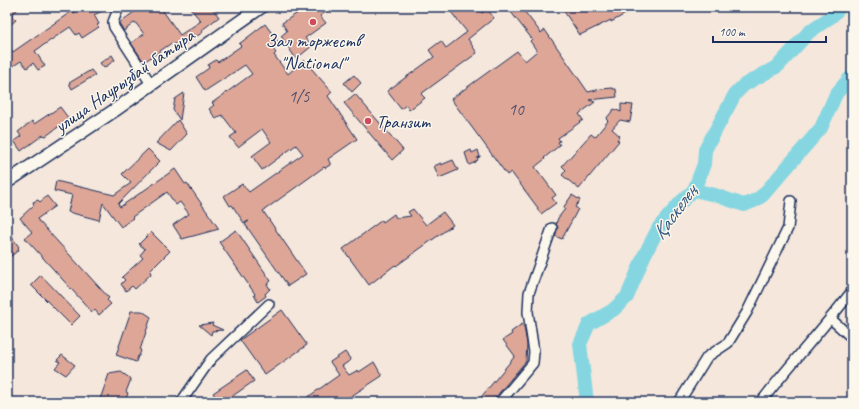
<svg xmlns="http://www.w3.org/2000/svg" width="859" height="409" font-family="Caveat,sans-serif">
<rect width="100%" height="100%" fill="#f5e7db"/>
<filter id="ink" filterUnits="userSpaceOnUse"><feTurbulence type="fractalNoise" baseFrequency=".025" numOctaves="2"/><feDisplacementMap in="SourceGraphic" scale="8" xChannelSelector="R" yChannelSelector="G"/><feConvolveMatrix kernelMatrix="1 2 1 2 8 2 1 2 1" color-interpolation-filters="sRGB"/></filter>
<g filter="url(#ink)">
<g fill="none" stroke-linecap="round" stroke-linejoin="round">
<!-- river -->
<path stroke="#86d6e1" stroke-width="14" d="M694,190L715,195L744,205L756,200L763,195L821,128L836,94L849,79L852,77
M587,402L580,344L589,324L613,310L627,297L644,256L659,227L680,203L694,190L704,164L705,150L735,94L744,85L778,66L809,32L832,16L840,7"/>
</g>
<!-- building -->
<path fill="#dea697" stroke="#1b2f5e" d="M7,7H20L11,16L16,20L7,28Z
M83,7H99L102,11L94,15L99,24L97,25L99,27L82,38L79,33L76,35L70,27L35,51L45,66L38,70L33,63L27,68L21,61L7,70V56L72,11L74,13Z
M141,7H168L163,11L180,35L201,21L189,7H211L219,17L202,30L203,32L178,49L173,42L144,62L131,43L144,34L135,22L124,31L119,23Z
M307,7H333L320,16L326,23L305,38L312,46L296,59L281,36L287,31L282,23Z
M447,7H478L482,13L487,9L494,18L468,39L477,53L421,94L425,98L409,110L406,105L401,109L387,91L434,57L429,50L441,41L446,48L467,32Z
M507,7H521L541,33L545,30L588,92L601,89L613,88V89H616L617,97L589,100L595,102L579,114L583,120L558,138L560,141L558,142L560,145L544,158L545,159L535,167L556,195L552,198L556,203L541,214L537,209L538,208L511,172L507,175L451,99L517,51L525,61L537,51L530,41L532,39Z
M561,7H638L611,22V20L580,35Z
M265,24L280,44L273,49L276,53L274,55L288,74L304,60L332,92L328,96L357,139L328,159L330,163V165L325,168L324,167L263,211L306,274L288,286L245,224L249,221L244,223L232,205L230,206L224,196L242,184L249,192L303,154L296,145L262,170L252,156L271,142L262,129L238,147L230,137L236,133L222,115L216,119L209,109L214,105L212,103L252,74L245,65L205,91L196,77L209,68L208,65L216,60L218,62L241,46L239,44Z
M112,55L115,60L104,68L100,63Z
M91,70L95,75L72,89L69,83Z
M354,75L361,83L352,92L344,83Z
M184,93L180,120L173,110L175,99Z
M355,94L403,150L392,160L344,103Z
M621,104L633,105L630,122L620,120L612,129L620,136L617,140L619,141L579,189L562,175L566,170L562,166L591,134L595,137L608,121L606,119L614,109L621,112Z
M60,107L69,119L46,136L43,135L21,151L14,141L21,136L18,132L32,121L34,124Z
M178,120L187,134L171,151L156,143Z
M148,149L160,161L118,204L120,207L175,169L185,184L187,183L219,229L182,239L173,225L189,214L180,202L176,205L167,192L132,217L133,218L121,227L103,203L99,220L68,212L72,195L54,191L56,181L114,195L131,183L122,174Z
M471,150L472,153L478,150L480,157L477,158L478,160L476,161V162L469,165L465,153Z
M453,160L458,170L439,178L434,166L441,163V165Z
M572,195L580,200L575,207L578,209L562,239L555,236L558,227L556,224L558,218L565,209L563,208Z
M47,196L55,206L37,219L109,298L107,300L111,304L99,315L95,310L92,312L25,238L32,232L20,218L34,205L33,202L38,200L40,202Z
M413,209L426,225L443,212L453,225L396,266L395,265L369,285L343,249L382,220L383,222L394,214L396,218L411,216L408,212Z
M7,230L19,247L18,248L19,250L7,259Z
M236,230L271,281L267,284L270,289L265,294L266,296L258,302L254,295L255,294L219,242Z
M151,232L170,251L150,271L151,274L135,289L132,286L126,291L121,284L125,280L122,277L143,258L140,255L145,249L139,244Z
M41,275L80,316L71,325L31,285Z
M282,310L307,345L265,375L240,340Z
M131,311H142L151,317L140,350L141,351L139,356H138L136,362L116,355Z
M213,323L212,325L223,330L212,331L211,335L199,325Z
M522,324L524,327L527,344L526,361L495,398L494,402H477L515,356L503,340L512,334L511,332Z
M345,352L351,360L342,366L349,375L358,370L359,372L374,362L382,376L342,402H301L339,375L330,362Z
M62,355L75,365L66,375L55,368L60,362L57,360Z
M247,370L254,381L224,402H219L213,393Z
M121,372L131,379L126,392L128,393L126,399H124L123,402H99L109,374Z"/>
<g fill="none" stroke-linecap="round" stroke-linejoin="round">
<defs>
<path id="minor" d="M119,7L113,22L114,27L151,84
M831,319L852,338
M181,402L211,359L269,304
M500,402L533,363L534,352L528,312L529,293L552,228
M679,402L707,357L728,343L747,312L788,228L791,201
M761,402C790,364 823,329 852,291
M851,402L852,401"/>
<path id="major" d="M7,182L115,110L261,7"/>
</defs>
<!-- minor casing -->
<use href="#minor" stroke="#1b2f5e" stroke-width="12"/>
<!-- major casing -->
<use href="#major" stroke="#1b2f5e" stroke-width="15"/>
<!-- minor -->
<use href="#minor" stroke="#fbf7ec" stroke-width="9"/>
<!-- major -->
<use href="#major" stroke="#fbf7ec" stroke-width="12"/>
</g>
</g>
<!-- markers -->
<g fill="#d1495b" stroke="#fbf7ec" stroke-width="1.5">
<circle cx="313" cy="22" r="4"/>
<circle cx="368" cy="121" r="4"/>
</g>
<g text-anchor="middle" stroke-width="3" stroke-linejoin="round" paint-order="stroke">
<!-- number labels -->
<g font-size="17" fill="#4c4d6c">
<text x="299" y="102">1/5</text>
<text x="516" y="115">10</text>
</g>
<!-- poi labels -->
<g font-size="19" fill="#1b2f5e" stroke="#fbf7ec">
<text x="313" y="47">Зал торжеств<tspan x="313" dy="22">"National"</tspan></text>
<text x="376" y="128" text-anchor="start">Транзит</text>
</g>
<!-- street labels -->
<g font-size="19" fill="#1b2f5e" stroke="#fbf7ec">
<text transform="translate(124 80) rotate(-35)" y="7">улица Наурызбай батыра</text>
</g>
<!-- water labels -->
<g font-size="20" font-style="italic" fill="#36597f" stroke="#fbf7ec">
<text transform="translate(674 212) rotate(-54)" y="7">Қаскелең</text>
</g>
</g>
<!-- margin -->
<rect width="859" height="409" fill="none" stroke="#fbf7ec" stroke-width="24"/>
<rect x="12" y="12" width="835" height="385" fill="none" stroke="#1b2f5e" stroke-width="1.5" filter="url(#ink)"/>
<!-- scale -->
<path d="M713 36v6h113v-6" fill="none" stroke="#1b2f5e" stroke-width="2"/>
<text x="719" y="36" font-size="12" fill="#1b2f5e" stroke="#fbf7ec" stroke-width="3" paint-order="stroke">100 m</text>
</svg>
